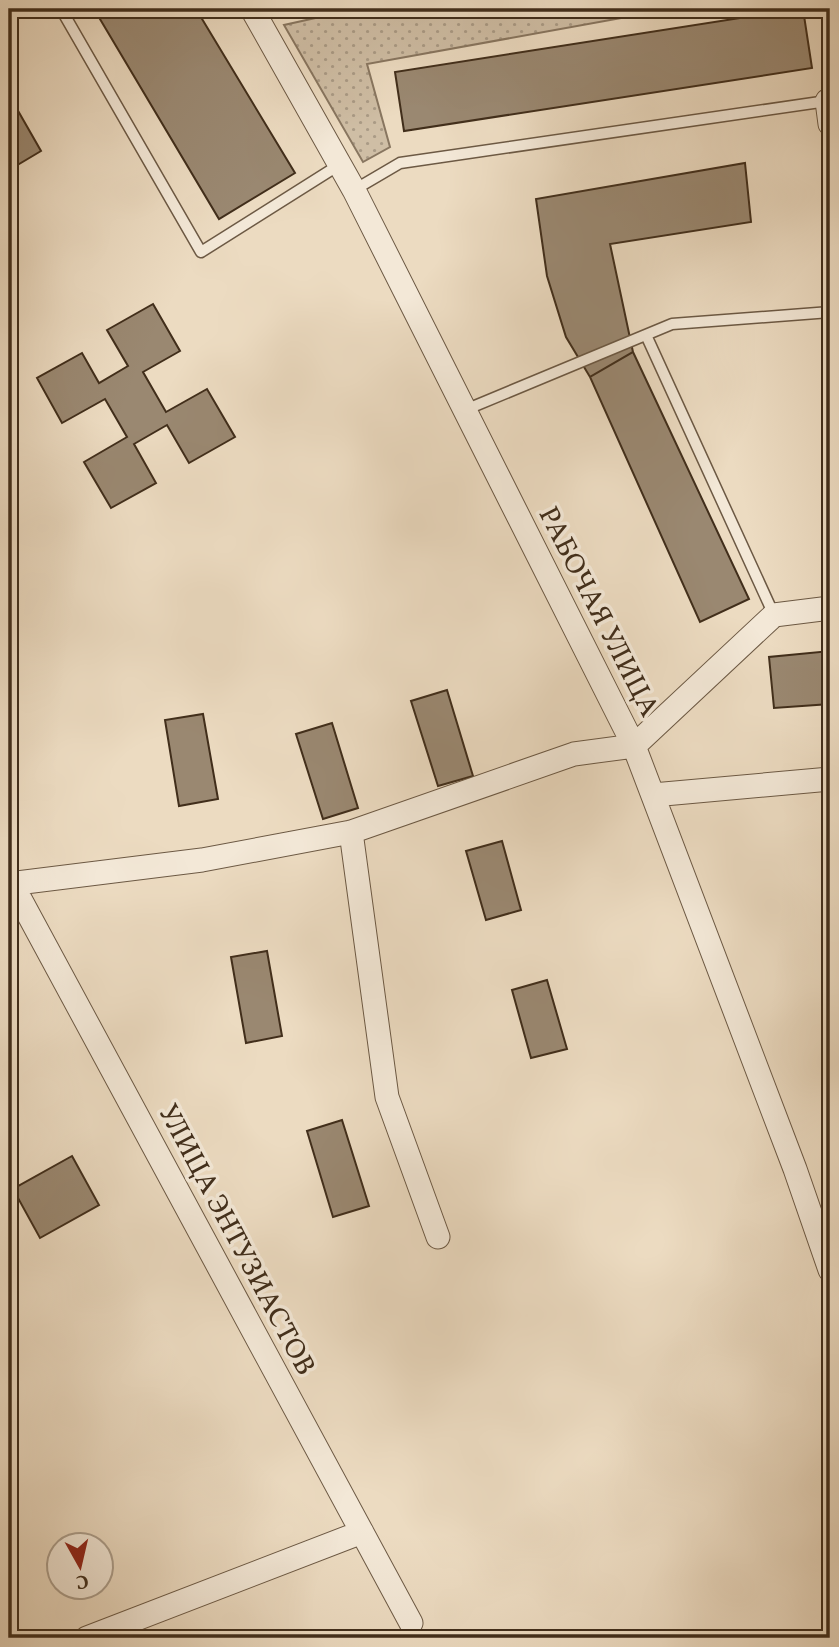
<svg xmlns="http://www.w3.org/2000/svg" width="839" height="1647" font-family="Vollkorn,serif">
<defs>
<pattern id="grass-dots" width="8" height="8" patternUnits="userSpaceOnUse" patternTransform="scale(1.75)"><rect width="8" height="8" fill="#cfbea5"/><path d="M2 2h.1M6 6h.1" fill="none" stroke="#aa9b86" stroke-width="1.8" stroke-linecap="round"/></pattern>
</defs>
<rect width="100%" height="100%" fill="#ecdbc1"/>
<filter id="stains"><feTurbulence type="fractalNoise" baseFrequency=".00286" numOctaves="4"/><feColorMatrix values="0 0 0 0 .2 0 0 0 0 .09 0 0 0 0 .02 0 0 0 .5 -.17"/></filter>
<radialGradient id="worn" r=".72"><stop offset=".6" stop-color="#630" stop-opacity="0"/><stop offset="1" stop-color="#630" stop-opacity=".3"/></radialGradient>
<!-- grass -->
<path fill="url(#grass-dots)" stroke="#887660" stroke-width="2" d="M356,9H671L367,64L390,147L363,162L284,25Z"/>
<!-- building -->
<path fill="#9a8871" stroke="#412e1b" stroke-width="2" d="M94,9H196L295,173L219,219Z
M797,9H803L812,68L404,131L395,72Z
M9,95L41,151L9,170Z
M745,163L751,222L610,244L633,352L590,377L566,337L547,276L536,199Z
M153,304L180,351L143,372L166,412L207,389L235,437L189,463L167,425L134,444L156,483L111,508L84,462L127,437L105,399L62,423L37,378L82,353L99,383L128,366L107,330Z
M633,352L749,599L700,622L590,377Z
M830,651V704L774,708L769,657Z
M447,690L473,776L438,786L411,701Z
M203,714L218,799L179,806L165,720Z
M332,723L358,808L323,819L296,734Z
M502,841L521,910L486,920L466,851Z
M267,951L282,1036L246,1043L231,957Z
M547,980L567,1049L531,1058L512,990Z
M342,1120L369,1206L333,1217L307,1131Z
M72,1156L99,1205L40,1238L13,1189Z"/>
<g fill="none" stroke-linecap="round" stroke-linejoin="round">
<defs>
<path id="lane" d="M61,9L201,252L339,165
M354,190L400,163L827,101
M646,335L774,615
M465,410L672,324L830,312"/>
<path id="street" d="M252,9L354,190L634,746L795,1169L830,1270
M827,101L830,124
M653,795L830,779
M351,832L387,1097L438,1237
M9,884L202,860L351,832L574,754L634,746L774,615L830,608
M12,884L411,1623
M87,1638L362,1532"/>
</defs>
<!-- lane casing -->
<use href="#lane" stroke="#6c5944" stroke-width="13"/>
<!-- street casing -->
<use href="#street" stroke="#6c5944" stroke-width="25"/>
<!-- lane -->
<use href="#lane" stroke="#f3e8d7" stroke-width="10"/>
<!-- street -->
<use href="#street" stroke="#f3e8d7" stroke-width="23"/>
</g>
<g text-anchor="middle" stroke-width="7" stroke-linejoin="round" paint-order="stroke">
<!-- street labels -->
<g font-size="28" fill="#412e1b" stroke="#f3e8d7">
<text transform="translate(600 611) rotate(63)" y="10">РАБОЧАЯ УЛИЦА</text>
<text transform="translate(238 1239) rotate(62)" y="10">УЛИЦА ЭНТУЗИАСТОВ</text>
</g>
</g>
<!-- margin -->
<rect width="839" height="1647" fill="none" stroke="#ecdbc1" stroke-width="35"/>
<rect x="10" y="10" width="818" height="1626" fill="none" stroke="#412e1b" stroke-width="3.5"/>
<rect x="18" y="18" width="804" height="1612" fill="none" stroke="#412e1b" stroke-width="2"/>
<!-- north arrow -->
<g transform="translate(80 1566) rotate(172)"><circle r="33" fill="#f3e8d7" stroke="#ac9e8c" stroke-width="2"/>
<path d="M0-5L12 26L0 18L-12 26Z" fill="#8f2418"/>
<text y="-10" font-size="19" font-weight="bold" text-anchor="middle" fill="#412e1b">С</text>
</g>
<rect width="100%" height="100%" filter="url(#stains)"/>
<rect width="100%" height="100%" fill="url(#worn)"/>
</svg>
